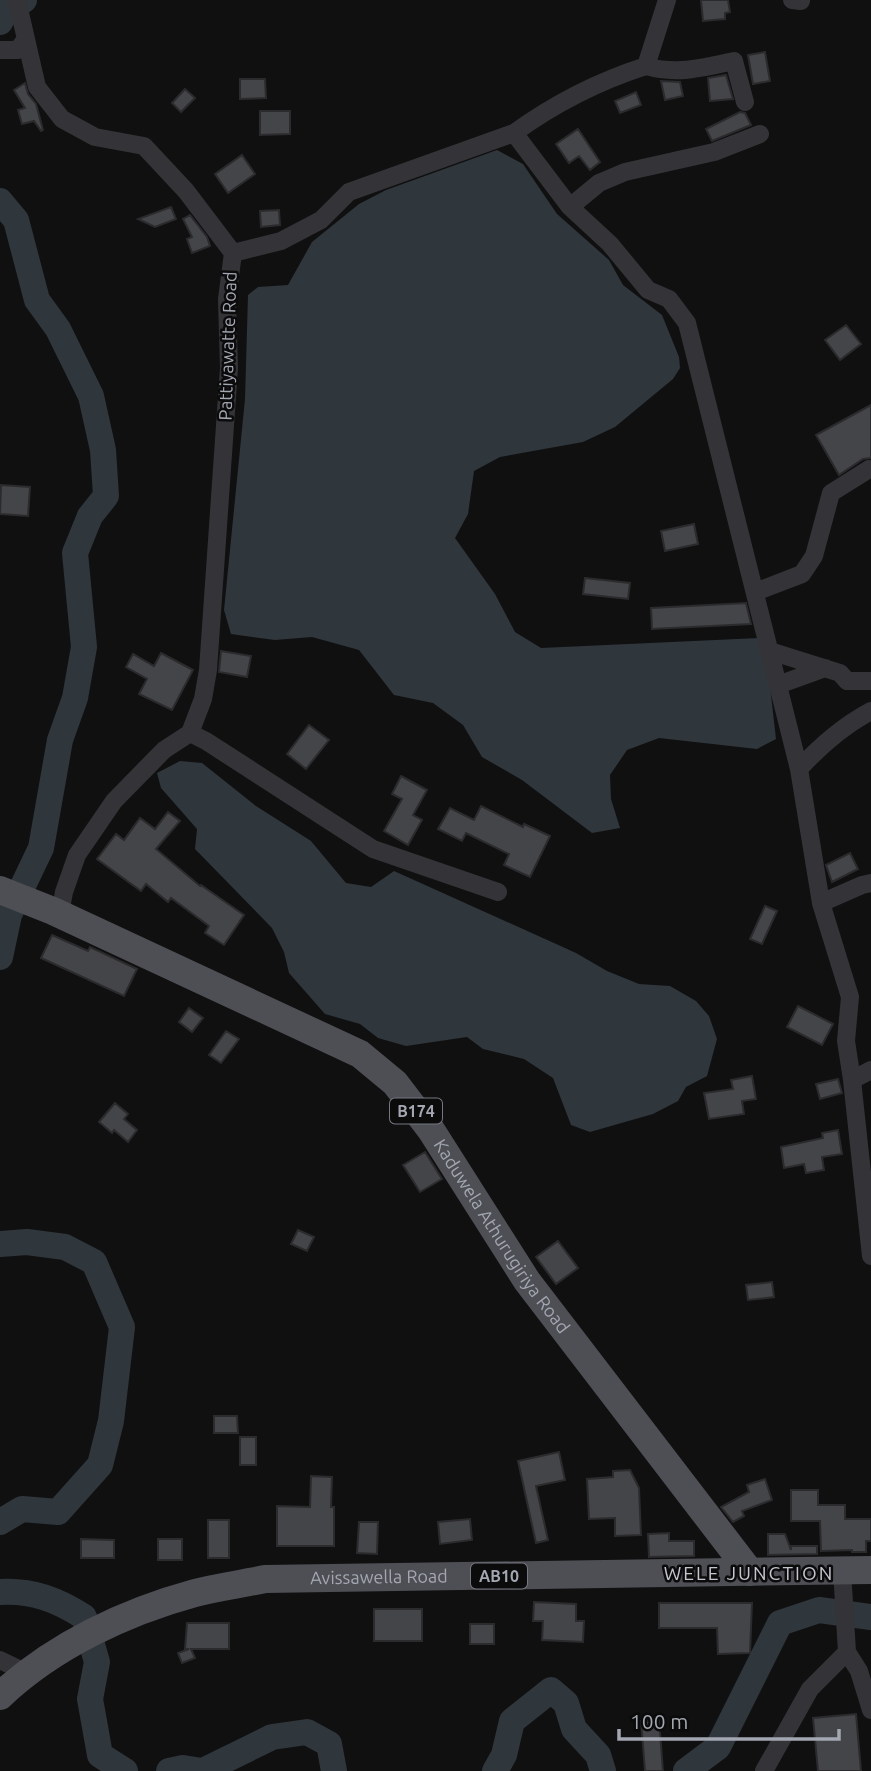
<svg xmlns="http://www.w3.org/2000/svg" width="871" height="1771" font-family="Ubuntu,sans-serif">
<rect width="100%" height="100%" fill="#101011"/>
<!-- water -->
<path fill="#2f363c" d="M497,150L523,164L557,214L609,260L623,285L662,315L679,357L680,368L673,379L615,427L583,442L500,457L474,471L468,514L455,538L495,594L515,632L541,648L759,638L770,686L776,739L757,749L659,738L627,750L610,775L611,799L620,828L592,833L522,780L482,757L463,725L433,703L394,695L359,650L312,637L275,640L231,634L224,610L245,399L248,295L258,287L288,285L312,242L359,204L386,190Z
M180,761L202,763L256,806L311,841L346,883L371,887L394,871L576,953L607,971L639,984L670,986L696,1001L709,1016L717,1039L707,1076L686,1087L678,1101L653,1114L590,1132L571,1125L553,1078L524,1059L483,1049L467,1037L406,1046L378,1038L360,1024L325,1014L289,973L284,952L272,928L195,849L197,829L161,788L157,773Z"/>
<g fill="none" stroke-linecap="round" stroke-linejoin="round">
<!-- river -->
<path stroke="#2f363c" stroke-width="26" d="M0,22L7,9L24,0
M0,201L16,220L37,300L58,329L91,396L103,450L106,496L90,516L75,553L84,647L75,698L60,740L41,848L9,915L0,957
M0,1244L27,1242L65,1247L94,1262L122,1327L111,1421L100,1465L58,1512L22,1509L0,1522
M0,1592C32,1590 58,1600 84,1617L97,1662L90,1699L100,1755L125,1771
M169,1771L183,1768L202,1771
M203,1771L272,1737L307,1732L329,1744L334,1771
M495,1771L504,1755L512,1721L551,1690L566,1703L574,1729L598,1755L603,1771
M686,1771L718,1747L780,1623L819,1610L871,1617"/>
</g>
<!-- building -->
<path fill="#444549" stroke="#2b2a2d" stroke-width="2" d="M701,0H728L730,12L725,13V19L703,21Z
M765,52L770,81L753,84L748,55Z
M726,75L733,99L710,101L708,78Z
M240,79H265L266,98L240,99Z
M661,81L680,82L683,96L665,100Z
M25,83L28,94L36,104L43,130L41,131L34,121L22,124L18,110L25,108L14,90Z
M185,89L195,98L181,112L172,103Z
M636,92L641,105L620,113L615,101Z
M260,111H290V134L260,135Z
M740,112L745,113L751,125L712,141L706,129Z
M578,129L600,162L590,170L579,156L569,163L556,144Z
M242,155L255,174L228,193L215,174Z
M171,207L176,219L155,227L138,219Z
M279,210L280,225L261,227L260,211Z
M190,215L207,237L210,246L192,253L187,239L192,237L183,219Z
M846,325L861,344L840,360L825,340Z
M871,405V458L863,459L839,475L816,435Z
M1,485L30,487L28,516L0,514Z
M694,524L698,544L665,551L661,531Z
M585,578L630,583L628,599L583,594Z
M746,603L751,624L652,629L651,608Z
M221,651L251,656L247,677L219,672Z
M161,653L193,670L172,710L139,694L147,679L126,667L133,654L154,666Z
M309,725L329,740L306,769L287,754Z
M401,776L427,790L413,815L422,820L408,845L384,831L402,799L392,794Z
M481,806L523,827L524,824L550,836L530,877L504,865L509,854L466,833L462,841L438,829L450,808L474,820Z
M168,812L180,821L156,849L200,886L201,885L244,915L224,945L205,933L209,926L171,898L168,902L146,884L141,891L97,859L116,834L124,840L140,818L155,829Z
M850,853L858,869L832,882L826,865Z
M765,906L777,911L762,944L750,939Z
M52,935L88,951L90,947L137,969L124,996L41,958Z
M798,1006L833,1024L822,1045L787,1027Z
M189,1008L203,1018L192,1032L179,1022Z
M226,1031L239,1039L221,1063L209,1055Z
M752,1076L756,1099L742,1101L744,1114L709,1119L704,1093L733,1089L731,1080Z
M838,1079L842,1093L820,1099L816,1084Z
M115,1103L128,1114L124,1119L137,1130L128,1142L114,1130L112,1133L99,1122Z
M838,1130L842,1154L822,1157L824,1170L806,1173L804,1164L784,1168L781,1147L823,1138L822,1133Z
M425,1152L442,1179L420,1192L403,1165Z
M298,1230L314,1237L307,1251L291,1244Z
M558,1241L578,1268L556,1284L536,1257Z
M772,1282L774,1297L748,1300L746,1285Z
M214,1416H237L238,1433H214Z
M240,1437H256V1465H240Z
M559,1452L565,1480L536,1486L548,1540L536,1543L518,1461Z
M630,1470L639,1488L641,1535L615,1536V1518L589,1519L587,1479L613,1477V1471Z
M311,1476L332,1477L331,1507H334V1546H277V1506L310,1507Z
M765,1479L772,1500L742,1511L744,1516L733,1522L721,1507L749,1492L747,1485Z
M791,1490H818V1505H845V1519H871V1541H866V1552H852V1550L821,1551L820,1521H791Z
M470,1519L472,1540L440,1544L438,1522Z
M208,1520H229V1558H208Z
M359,1522H378L377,1554L357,1553Z
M669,1533V1541H694V1556L649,1557L648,1534Z
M768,1534H785L791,1550V1546H817V1554L768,1555Z
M81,1539L114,1540V1558H81Z
M158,1539H182V1560H158Z
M534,1602L576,1604V1621H584L583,1642L542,1640L543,1621H533Z
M659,1603H752L750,1653L718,1654L717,1628H659Z
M374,1609H422V1641H374Z
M187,1623H229V1649H191L195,1658L182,1663L178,1653L189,1649H185Z
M470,1624H494V1644H470Z
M856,1714L861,1771H818L813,1718Z
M659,1720L663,1771H645L641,1721Z"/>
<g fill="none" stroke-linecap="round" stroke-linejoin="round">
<!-- minor -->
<path stroke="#343438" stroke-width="18" d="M17,0L37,87L62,119L95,137L144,146L186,191L233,253
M792,0L801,1
M0,50H18L25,40
M646,66C676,75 703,68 734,61L745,102
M514,133L570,207L610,244L648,290L669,299L687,323L799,769L821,903L850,997L846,1041L852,1080L871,1256
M570,207L599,183L625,172L714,152L760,134
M755,592L802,574L814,556L831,493L869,469
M770,651L840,673L847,681H871
M778,685L825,668
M190,733L206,741L373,849L498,892
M799,769C820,746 843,726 871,711
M821,903L862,885L871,883
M60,914L64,892L77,855L114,801L164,750L190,733L203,699L208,670L229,368L227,299L233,253L281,241L321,220L349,192L514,133C554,104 599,81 646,66L667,0
M852,1080L871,1070
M842,1570L847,1652L859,1671L871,1710
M0,1660L25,1672
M764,1771L810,1689L847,1652"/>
<!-- primary -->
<g stroke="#4e4f55" stroke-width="28">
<path id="s1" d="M0,890L53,911L360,1054L395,1083L431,1130L527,1281L750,1572"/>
<path id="s2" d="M0,1696C53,1646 125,1612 195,1593C218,1587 242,1584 265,1579L871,1570"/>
</g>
</g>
<g text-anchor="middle" stroke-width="5" stroke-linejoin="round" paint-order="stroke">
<!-- shield labels -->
<g fill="#0b0b0c" stroke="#757880" stroke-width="2">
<rect x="390" y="1098.5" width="52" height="25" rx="5"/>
<rect x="471" y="1563.5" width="56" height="25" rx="5"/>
</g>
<g font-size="16" font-weight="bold" fill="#a3a7b1">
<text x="416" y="1117">B174</text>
<text x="499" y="1582">AB10</text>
</g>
<!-- street labels -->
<g font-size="18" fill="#a3a7b1" stroke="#0b0b0c">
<text transform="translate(228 346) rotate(-88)" y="6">Pattiyawatte Road</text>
<text dy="6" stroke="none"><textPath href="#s1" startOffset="628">Kaduwela Athurugiriya Road</textPath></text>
<text dy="6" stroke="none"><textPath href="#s2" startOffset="408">Avissawella Road</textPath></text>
</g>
<!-- neighbourhood labels -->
<g font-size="19" letter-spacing="2" fill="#c3c6cd" stroke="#0b0b0c">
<text x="749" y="1580">WELE JUNCTION</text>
</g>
</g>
<!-- scale -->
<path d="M619 1729v10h220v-10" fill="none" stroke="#a3a7b1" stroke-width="3.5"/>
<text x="630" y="1729" font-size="21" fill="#a3a7b1" stroke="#0b0b0c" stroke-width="5" paint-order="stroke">100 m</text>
</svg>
